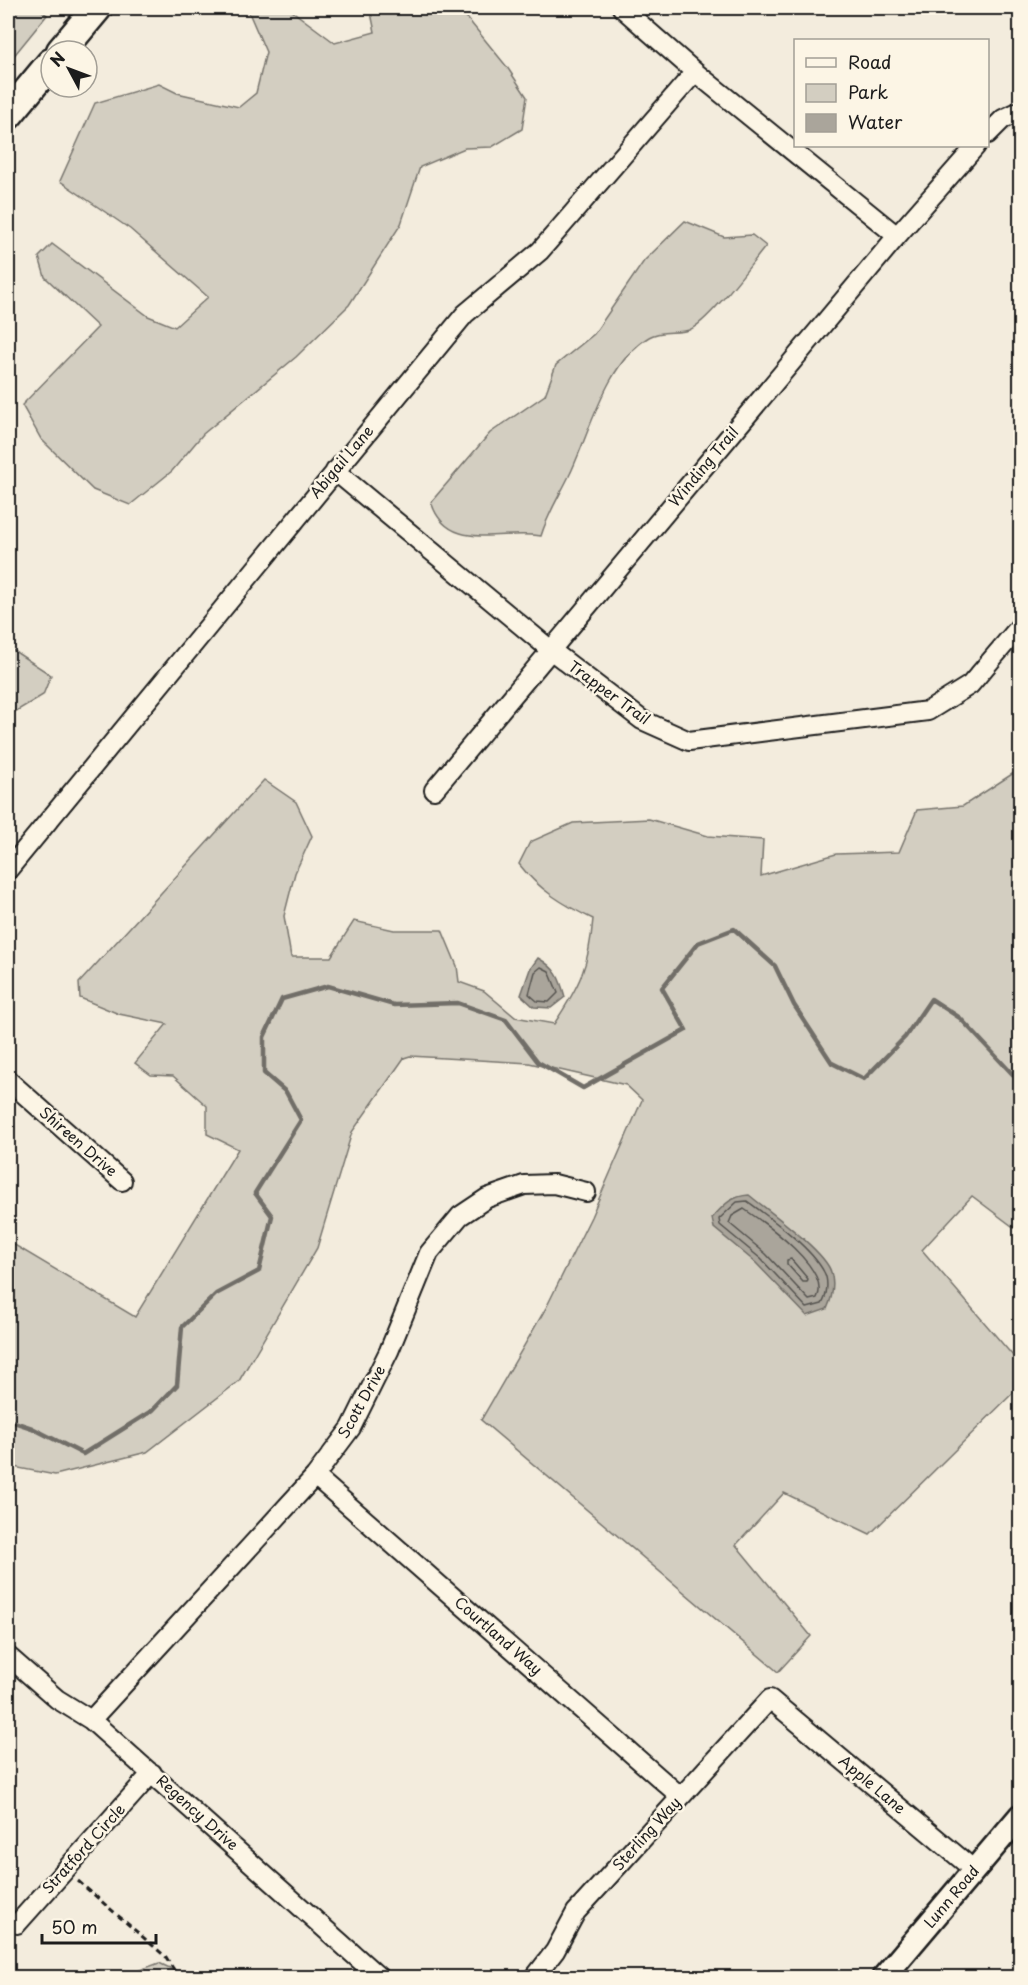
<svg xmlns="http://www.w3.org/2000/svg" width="1028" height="1985" font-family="'Playpen Sans',sans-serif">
<rect width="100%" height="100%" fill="#f3ecdd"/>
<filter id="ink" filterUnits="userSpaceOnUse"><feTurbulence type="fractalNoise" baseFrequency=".0167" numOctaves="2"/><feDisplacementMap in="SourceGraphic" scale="12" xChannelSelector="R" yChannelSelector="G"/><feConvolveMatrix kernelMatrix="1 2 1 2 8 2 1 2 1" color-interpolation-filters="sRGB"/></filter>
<g filter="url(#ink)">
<!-- green -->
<path fill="#d3cec1" stroke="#78756e" stroke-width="1.5" d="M8,8H38L47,15L8,63Z
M247,8H288L335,43L375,32L370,8H459L507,67L527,97L522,129L492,147L465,148L420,167L401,224L349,305L296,357L203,434L172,471L130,505L93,490L41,439L22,405L98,327L45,277L39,257L52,244L148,316L175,327L208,297L130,229L60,181L95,103L159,84L177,93L239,107L256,93L266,52Z
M685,221L724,237L752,235L766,246C751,264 709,322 689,330C677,334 660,330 649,337C606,363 590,432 570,474C560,495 548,513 541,536C501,529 448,554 431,502L490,433L545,395L556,365L594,334L644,261Z
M8,647L51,675L43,695L8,716Z
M1020,769V1232L972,1196L922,1250L1020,1364V1386L870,1534L784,1493L736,1545L811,1636L778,1672L481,1420L546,1308L591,1217L642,1100L626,1085L529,1063L410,1056L404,1058L352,1132L317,1248L239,1381L147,1452L55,1475L8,1466V1241L135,1317L238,1149L207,1134V1106L173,1076L151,1075L135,1063L167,1024L119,1014L80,998L79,983L264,780L296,802L312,836L295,873L284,916L291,957H331L354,921L394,930H442L457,966L459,982L484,991L515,1017L554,1024C580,985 589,966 593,919C564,905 539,890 519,864L530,842L573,823L649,819L708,836L763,840L761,876L836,854L899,852L917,810L963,806Z
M159,1963L189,1977H133L137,1971Z"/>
<!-- water -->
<path fill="#aaa59b" stroke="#716e68" stroke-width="1.5" d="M538,958C556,968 560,978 565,997L551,1008L534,1007L521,995L530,969Z
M749,1195C767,1210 825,1251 831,1272C835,1285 832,1298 827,1309L807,1316L756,1263L714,1228L712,1218C724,1205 731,1196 749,1195Z"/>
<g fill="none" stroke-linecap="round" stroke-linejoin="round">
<!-- shore -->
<path stroke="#55534f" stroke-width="1.5" d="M541,967L549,971L558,993L549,1002L537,1001L529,994L535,972Z
M747,1201C770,1218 811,1247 824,1272C829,1281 827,1296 822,1304L807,1308L761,1259L720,1225L719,1219L737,1202Z
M744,1209C765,1223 832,1270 817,1298L809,1300L766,1254L729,1223L732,1216Z
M787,1260L791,1259L808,1279L807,1282H803L787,1264Z"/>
<!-- stream -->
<path stroke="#716e68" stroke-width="4.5" d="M8,1420L32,1428L83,1454L153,1410L177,1385L182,1327L216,1294L259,1271L272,1216L255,1193L301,1120L286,1092L264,1073V1037L282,999L328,986L394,1005L458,1003L506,1020L538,1062L583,1088L686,1030L662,988L698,943L734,929L775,966L794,1005L832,1063L864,1079L905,1037L931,999L960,1018L1020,1082"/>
<defs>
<path id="minor" d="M622,8L695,72L897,236
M988,134L1003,119L1020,111
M335,471L552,651L642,720L689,741L928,711L970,685L1020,626
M434,790L897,236L976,146
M8,870L465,314L540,251L695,72
M8,1080L122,1181
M315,1476L680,1796
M8,1656L57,1699L91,1720L380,1978
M91,1720L315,1476L351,1428L389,1351L429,1253L460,1216L487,1198L524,1185L554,1184L586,1192
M17,1924L152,1773
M534,1978L555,1951L576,1912L770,1699L974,1870"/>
<path id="tertiary" d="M883,1978L1020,1816"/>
<path id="primary" d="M61,51L97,8
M8,115L51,63"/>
</defs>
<!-- minor casing -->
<use href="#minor" stroke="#1c1c1c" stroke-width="22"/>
<!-- tertiary casing -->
<use href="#tertiary" stroke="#1c1c1c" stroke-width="27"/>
<!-- primary casing -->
<use href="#primary" stroke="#1c1c1c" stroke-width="33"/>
<!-- path -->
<path stroke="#1c1c1c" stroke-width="3" stroke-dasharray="6 4.5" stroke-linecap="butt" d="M78,1881L166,1957L174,1970L173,1978"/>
<!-- minor -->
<use href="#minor" stroke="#fcf5e5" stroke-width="18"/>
<!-- tertiary -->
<use href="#tertiary" stroke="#fcf5e5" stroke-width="22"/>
<!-- primary -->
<use href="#primary" stroke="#fcf5e5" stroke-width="28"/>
</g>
</g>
<g text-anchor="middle" stroke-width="5" stroke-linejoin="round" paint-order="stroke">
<!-- street labels -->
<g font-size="15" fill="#1c1c1c" stroke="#fcf5e5">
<text transform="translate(342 462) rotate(-50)" y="5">Abigail Lane</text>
<text transform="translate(704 467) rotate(-50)" y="5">Winding Trail</text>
<text transform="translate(609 693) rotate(36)" y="5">Trapper Trail</text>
<text transform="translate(78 1142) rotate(41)" y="5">Shireen Drive</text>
<text transform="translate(362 1402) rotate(-61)" y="5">Scott Drive</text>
<text transform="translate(498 1636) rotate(41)" y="5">Courtland Way</text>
<text transform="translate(872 1785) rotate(40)" y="5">Apple Lane</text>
<text transform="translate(197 1813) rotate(42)" y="5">Regency Drive</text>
<text transform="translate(647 1834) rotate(-48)" y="5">Sterling Way</text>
<text transform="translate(84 1849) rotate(-48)" y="5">Stratford Circle</text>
<text transform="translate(952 1897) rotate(-50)" y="5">Lunn Road</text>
</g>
</g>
<!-- margin -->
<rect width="1028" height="1985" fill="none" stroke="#fcf5e5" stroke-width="30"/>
<rect x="15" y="15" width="998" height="1955" fill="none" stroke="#1c1c1c" stroke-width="2" filter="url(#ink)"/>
<!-- legend -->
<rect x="794" y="39" width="195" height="108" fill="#fcf5e5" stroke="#a29e95" stroke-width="1.5"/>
<rect x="806" y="58" width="30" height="9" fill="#fcf5e5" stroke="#a29e95" stroke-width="1.5"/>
<text x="848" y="69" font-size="18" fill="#1c1c1c">Road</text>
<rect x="806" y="84" width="30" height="18" fill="#d3cec1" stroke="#a29e95" stroke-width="1.5"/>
<text x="848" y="99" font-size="18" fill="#1c1c1c">Park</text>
<rect x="806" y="114" width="30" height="18" fill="#aaa59b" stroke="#a29e95" stroke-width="1.5"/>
<text x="848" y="129" font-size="18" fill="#1c1c1c">Water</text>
<!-- north arrow -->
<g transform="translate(69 69) rotate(311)"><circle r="28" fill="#fcf5e5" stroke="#a29e95" stroke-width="1.5"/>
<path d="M0-4.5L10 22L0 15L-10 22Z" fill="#1c1c1c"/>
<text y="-9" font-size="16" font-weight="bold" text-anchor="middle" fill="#1c1c1c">N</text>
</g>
<!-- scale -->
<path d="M42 1934v9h114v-9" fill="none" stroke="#1c1c1c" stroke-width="3"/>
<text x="51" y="1934" font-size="18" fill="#1c1c1c" stroke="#fcf5e5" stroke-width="4.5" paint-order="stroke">50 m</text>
</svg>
